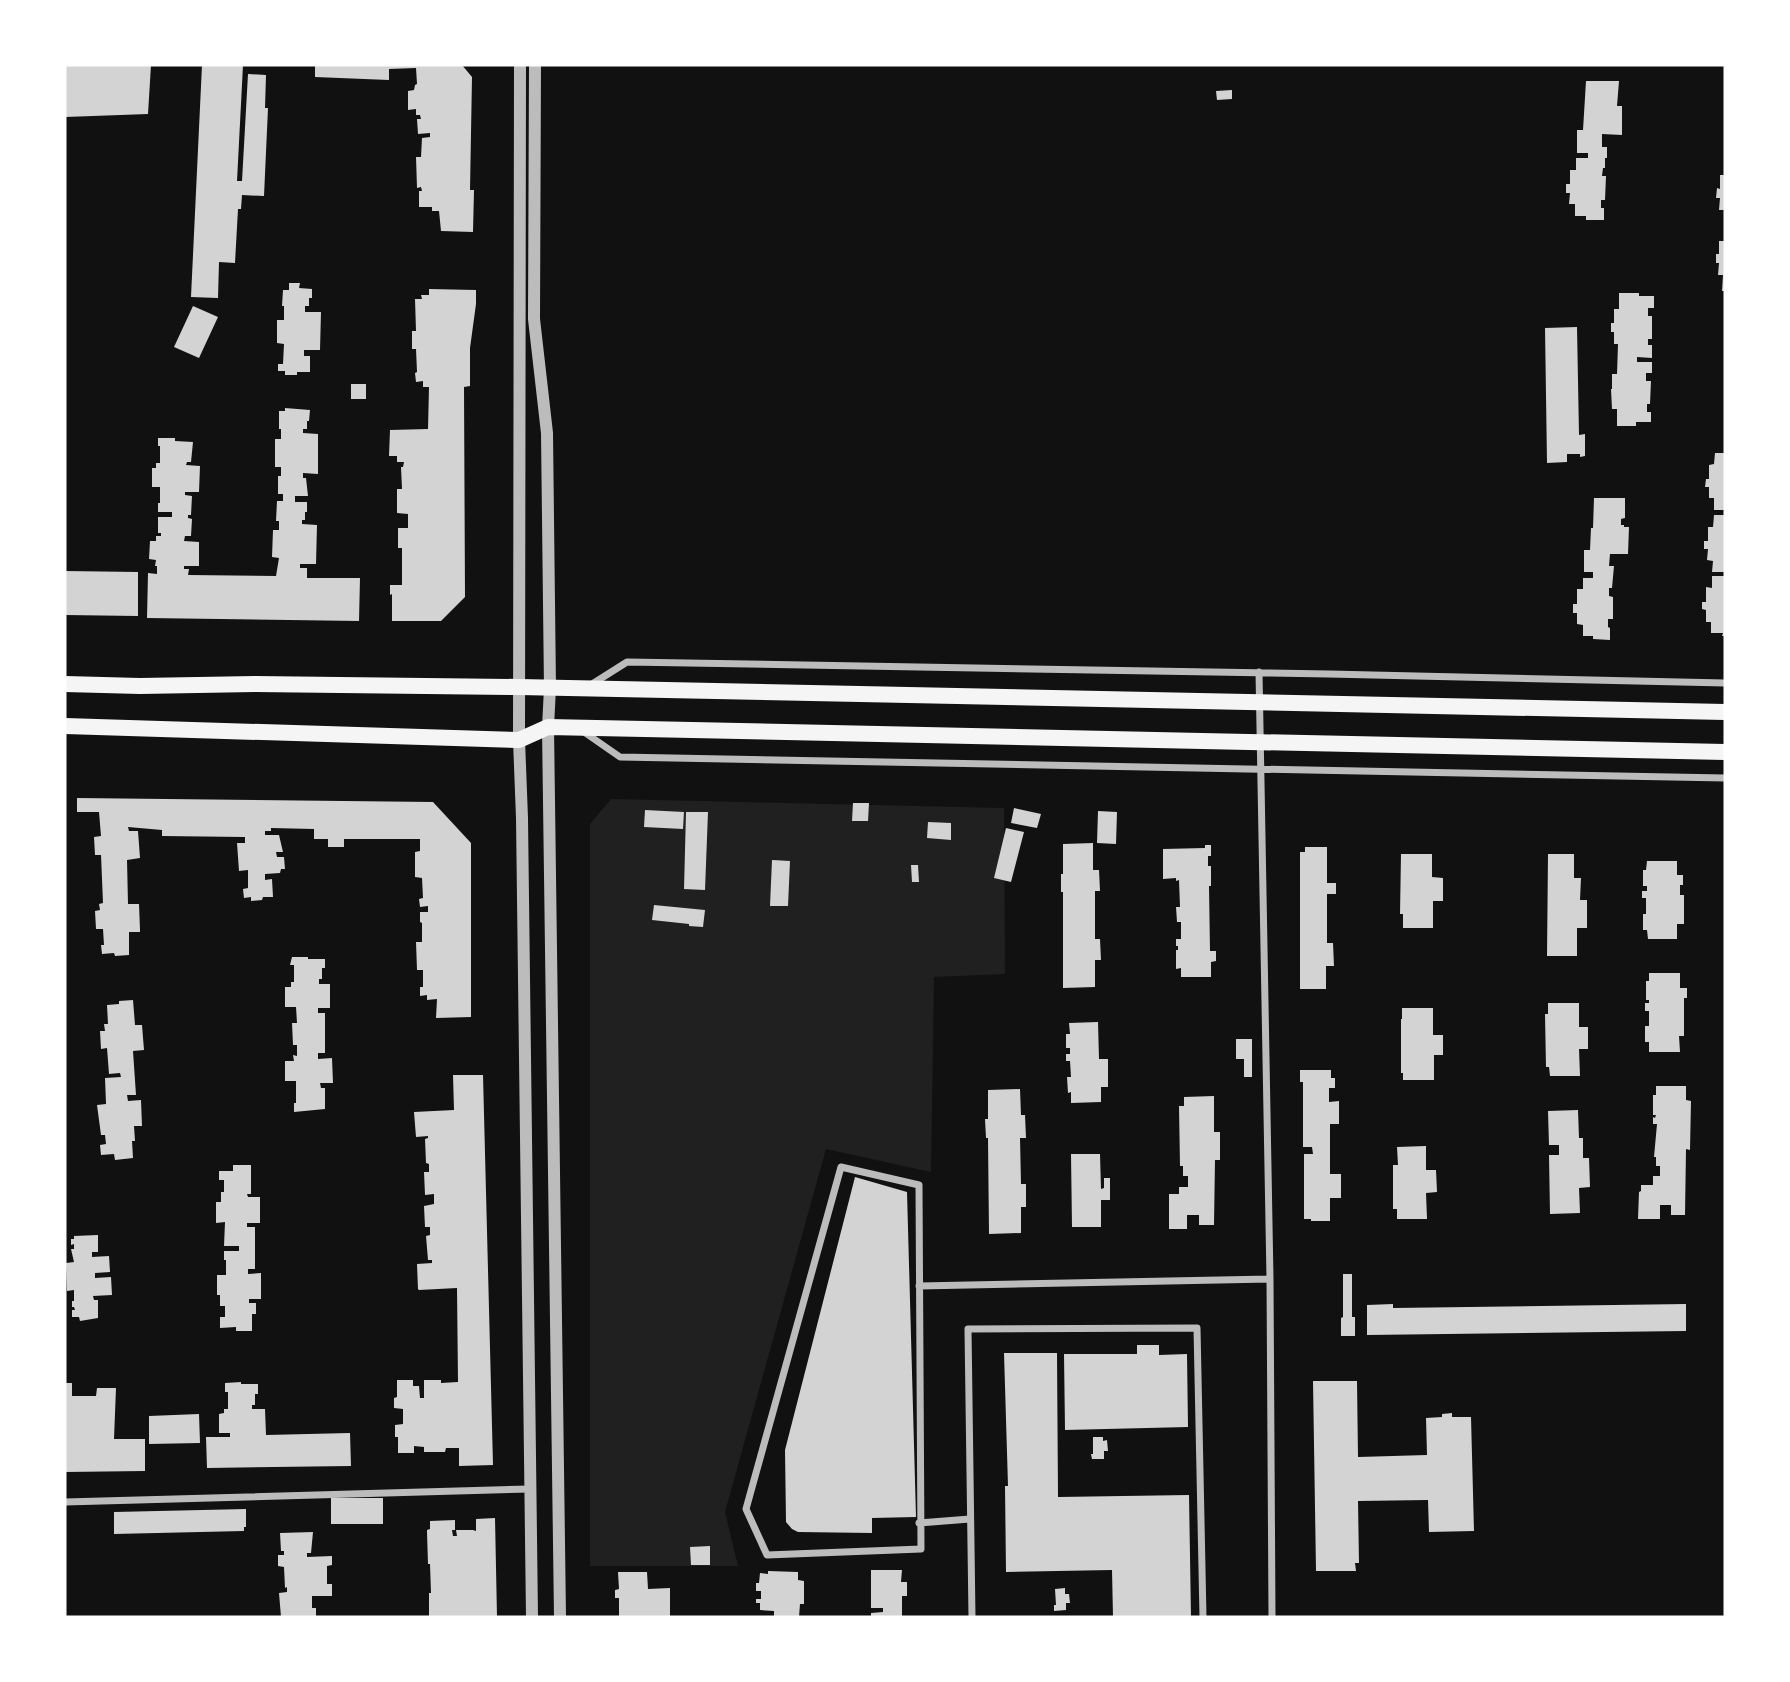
<svg xmlns="http://www.w3.org/2000/svg" width="1790" height="1682" font-family="'PT Sans',sans-serif">
<rect width="100%" height="100%" fill="#111"/>
<!-- green -->
<path fill="#202020" d="M611,799L1004,808L1005,974L934,977L931,1172L826,1149L725,1512L738,1566H590V824Z"/>
<!-- building -->
<path fill="#d3d3d3" d="M65,65H151L148,114L65,117Z
M202,65H243L237,181H242L248,74L266,75L265,108H268L264,196L242,195L241,209H238L235,263L219,262L218,298L191,297Z
M315,65H462L472,77L470,190H474L473,232L441,231L439,211H432V207H419V191H422L421,187L417,188L416,157H421L422,138L430,137V133L418,134L417,119H421L420,115H416V109L408,110V91L414,90L415,85L417,84L416,68L389,69V80L315,77Z
M1586,81H1619L1617,106H1622V135L1602,134V147H1607V158H1605V168H1603L1602,176H1606L1605,200H1601V208H1604V220H1586V216H1575V204H1569L1570,193H1566V184H1570V170H1576V158H1588V153H1577V130H1583Z
M1232,90V99L1217,100L1216,91Z
M1720,175H1725V210H1719L1720,198H1716L1717,188L1720,189Z
M1719,241H1725V291H1722L1723,275H1718L1719,263H1716V254H1719Z
M289,283H300L299,288L312,289V298H309V306H305V312H321L320,350H304V356H310V372H297V375H285V371H278V364H283L284,344L277,343V320H284V306H282L283,290H289Z
M429,289L476,290V304L470,348V386L464,387L465,597L441,621H392V594L390,595V585H402V548H398V528H408V514L397,513V489H402L401,467H403L404,462H397V456H389L390,430L428,429L429,387H423V381L416,382L415,373L417,372L416,349H412V331H416L415,299H422L421,295H429Z
M1619,293H1639V296H1654V308H1648V316H1652V339H1648V345H1652V358L1637,357V362H1652V373H1646V381H1651L1650,404H1647V412H1651V422H1636V426H1617V409H1612L1611,389H1612V374H1617L1618,344H1614V332H1611V323H1614V309H1619Z
M193,306L218,317L199,358L174,347Z
M1577,327L1579,435L1585,434V456L1580,457V454H1567V462L1547,463L1545,328Z
M351,384H366V399H351Z
M285,408L310,410L309,421H307V429H303V433L318,434V474L303,473V478H306L308,496H295V502H307V512H305V520H302V524L317,525L316,564H300V568H307V578H360L359,621L147,618L148,573L157,574V566H155L156,560L149,559L150,541H156V536H161V533H158V517H172V512H158V503H160V487H152V468H156V463H160V446H158V438H175V441L193,442L191,462H187L186,465L200,466L199,492H185V495L192,496L191,515H188V518L192,519L191,536H185L184,541L199,542V566H184V569H189L188,575L276,576L279,558L272,557L273,530H279V521H276L277,501H283V494H278V476H281V467H275V439H281V429H279V411H285Z
M1715,453H1725V510H1714V498H1709V487H1705L1706,479H1709V465L1714,464Z
M1594,498H1625V518L1621,519V525H1624V527H1629L1628,554H1610L1609,566H1614L1612,588H1609V596L1613,597V619H1608V627L1610,628V640L1593,639V636H1583V625L1577,624V613H1573V604H1577V589H1583V578H1593V572H1584V550H1590L1591,528H1593Z
M1714,515H1725V572H1712L1713,561L1707,560L1708,549H1704V541H1708V527H1713Z
M65,571L138,572V616L65,615Z
M1712,576H1725V636H1722L1723,633H1711V622H1706V610L1702,609V602H1706V587L1712,588Z
M77,798L433,802L471,843V1017L436,1018L437,999L427,1000V995L420,996V987H423V970H417L416,942H422V923L420,922V912H428V906L420,907L419,899L423,898L422,878L415,877V852L420,851V839H344V847H328V839H314V829L271,828V831H265V835H279L283,852H276L277,857H284L285,869H281L280,873L265,874V880L272,879L273,897H263L262,900L251,901V897L244,898L243,889L248,888V870L239,871L237,843H245V837L162,836V830L128,827L129,831H138L140,858L127,860L128,904H139L140,930V932H129V955L115,956L114,953L102,954L101,945H104L103,929H96L95,911L100,910L99,904L103,903L101,855H95L94,837L101,836L99,812H77Z
M853,803H869L868,821H852Z
M1014,808L1041,814L1037,828L1011,823Z
M645,810L684,812L683,829L644,827Z
M1098,811L1117,812L1116,844L1097,843Z
M686,812H708L705,890L684,889Z
M928,822L951,823V840L927,838Z
M1006,828L1024,832L1011,882L994,878Z
M1093,843V870H1099L1100,891H1095V939H1100L1101,960H1095V987L1063,988V892H1061V874H1063V844Z
M1205,845H1211V856H1208V866H1211V886H1209L1210,951H1216V961L1211,962V977H1181V968L1176,969V950H1178V946H1176V939H1181V922H1177L1176,907H1180L1179,880L1176,881V878L1163,879V849L1205,848Z
M1305,847H1327V883H1336V894H1327V943H1333L1334,966H1326V989H1300V852H1305Z
M1401,854H1432V877L1443,878V901H1433V928H1403V914H1400Z
M1548,854H1574V878H1581L1580,900H1587V928H1577V956H1547Z
M772,860L790,861L788,906H770Z
M1647,861H1677V875H1683V885H1680V895H1684V924H1677V939H1648L1647,930H1643V914H1646V898H1642V891H1647V886H1643V870H1646Z
M911,865H918L919,882H912Z
M654,905L705,910L703,927L689,926V924L652,920Z
M292,957H308V959H325V968H322V979H319V984H330V1008H318V1013H325V1053H318V1059L332,1058L333,1083H320L321,1088H325V1109L294,1112V1103H296V1081H285V1061H294L293,1055L297,1056V1045H293L292,1023H297L296,1007H285V987H291V982H294V965H290Z
M1649,973H1680V988H1687V998H1684V1036H1679L1680,1052H1649V1042H1645V1026H1649V1011H1645V1003H1649V1000H1646V981H1649Z
M133,1000L135,1025H142L144,1050L133,1051L136,1095H127L128,1101L141,1100L142,1126H134L135,1141H132L133,1158L115,1160L114,1154L101,1155L100,1145L106,1144L105,1135H101L97,1105L106,1104L105,1078L121,1077L120,1073L109,1074L107,1048L101,1049L100,1031H105L104,1024H108L107,1005L119,1004V1001Z
M1548,1003H1579V1027H1588V1049H1579L1580,1076H1550L1549,1067H1546L1545,1014H1548Z
M1402,1008H1433V1035H1443V1055H1434V1080H1403V1073H1401V1019H1402Z
M1098,1022L1099,1059H1108V1087H1101V1102L1071,1103V1092L1068,1093L1067,1077H1071L1070,1061H1066V1054H1070V1048H1066V1034H1070L1069,1023Z
M1236,1039H1252V1077H1244V1059H1236Z
M1300,1070H1331V1078H1335V1088H1329V1102L1339,1101V1124H1330V1174H1341V1198H1330V1221H1311V1219H1304V1154H1313L1312,1147H1303V1082H1300Z
M453,1075H483L493,1465L459,1466V1448H446L445,1452H424V1447L414,1446V1453H398V1437H395V1425L403,1424V1409L394,1408V1398L397,1397V1380H413V1386H419L420,1398H424V1380H441V1383L458,1382L457,1288L419,1290L418,1289L417,1264L432,1263V1260H428L426,1236L430,1235V1227H425L424,1206L434,1204V1194L425,1195L424,1172H429V1164L426,1163L425,1139L428,1138V1136L416,1137L414,1112L454,1110Z
M1656,1086H1686V1100L1691,1101L1690,1150L1686,1149L1685,1215H1671V1205H1660V1219H1638L1639,1192L1641,1191V1185H1653V1176H1660V1166H1656V1157H1654L1657,1124H1653V1117L1655,1118L1656,1115H1653V1095H1656Z
M1020,1089L1021,1115H1025L1026,1138H1020L1021,1184H1026V1207H1021V1233L989,1234L988,1138H986L985,1119H988V1090Z
M1214,1096V1132H1220V1160H1215L1214,1225H1199V1215H1187V1229H1169V1194H1179V1187H1188V1176H1183V1166H1180L1179,1106H1184V1097Z
M1578,1110L1579,1138H1583V1158H1589L1590,1187L1579,1188L1580,1213L1550,1214L1549,1155H1559V1145H1549L1548,1111Z
M1426,1146V1170H1436L1437,1192L1426,1193L1427,1219H1397V1209H1393V1165H1398L1397,1147Z
M1071,1154H1100L1101,1189L1104,1188V1178H1110V1200H1101V1227H1072Z
M233,1165H251V1194H247L248,1197H260V1223H247V1227H255V1269H248V1274L261,1273V1299H249V1303H256V1314H252V1331H236V1327L220,1328V1317H225V1306H220V1295H217V1275H226V1260H224V1251H239V1246H224L225,1222L216,1223V1202H221V1192H224V1180H219V1171H233Z
M855,1177L907,1192L916,1517L872,1518V1533L798,1532L792,1529L786,1522L785,1450Z
M98,1235V1252H92V1257L109,1256L110,1272L95,1273V1278L111,1277L112,1295L93,1296L94,1300H98V1318L80,1321L79,1317H72V1310H75L74,1307H72V1301H74V1290L67,1291L66,1263L74,1262L71,1249H74V1244L71,1245V1239H74V1236Z
M1343,1274H1352V1317H1355V1336H1341V1318L1343,1317Z
M1393,1304V1308L1686,1304V1331L1367,1335V1305Z
M1137,1345H1159V1355L1187,1354L1188,1427L1065,1430L1064,1354H1137Z
M1004,1353H1057L1058,1497L1189,1495L1191,1617H1113L1112,1570L1006,1572L1005,1486H1008Z
M1313,1381H1357L1358,1457L1427,1455L1426,1418L1442,1417V1414L1452,1413V1417H1471L1474,1531L1429,1532L1428,1500L1358,1501L1359,1563H1355L1356,1571H1316Z
M241,1382V1384H258V1394H255V1405H252V1409H265L266,1435L350,1433L351,1466L207,1468L206,1437H230V1433H219V1414L224,1413V1409H228V1392H225V1383Z
M65,1383H72V1396H96L97,1388H116L114,1439H145V1471L65,1472Z
M199,1414L200,1443L149,1444V1416Z
M1093,1437H1103V1441L1107,1440L1108,1451H1104V1459H1092L1091,1454H1093Z
M331,1498H383V1524H331Z
M246,1509V1527H244V1531L114,1534V1512Z
M495,1518L497,1617H429V1593H431L430,1564H428L427,1532V1530L430,1529V1521L455,1520V1530H452L453,1536H457L456,1530H473L476,1531V1519Z
M313,1532L311,1553H307V1557L332,1556V1565L327,1566V1584H332V1596H312V1608H316V1617H281L279,1593L287,1592V1587L285,1588L284,1567L278,1566V1555H284V1551H281L280,1533Z
M710,1546V1565H691L690,1547Z
M871,1570H902L901,1582H907V1596H902V1617H871V1613L883,1612V1608H871Z
M768,1571L798,1572V1580L804,1581V1604H800L799,1617H774V1611L760,1610V1603H756V1599H761V1591H756V1583H759L760,1573L768,1574Z
M618,1572H647L648,1589L670,1588V1617H619V1598H615V1590L619,1589Z
M1065,1588V1594H1069L1070,1603H1066V1610L1054,1611V1605H1056L1055,1589Z"/>
<g fill="none" stroke-linecap="round" stroke-linejoin="round">
<!-- minor -->
<path stroke="#bcbcbc" stroke-width="7" d="M1259,672L1270,1279L1272,1617
M589,686L627,662L1329,674L1725,683
M584,732L620,757L1725,778
M841,1167L919,1185L921,1549L767,1555L746,1509Z
M919,1286L1270,1279
M65,1502L530,1489
M919,1523L970,1519
M972,1617L968,1329L1197,1328L1203,1617"/>
<!-- tertiary -->
<path stroke="#bcbcbc" stroke-width="12" d="M520,65L519,740L522,818L532,1617
M535,65L534,319L547,433L550,688L548,727L560,1617"/>
<!-- primary -->
<path stroke="#f5f5f5" stroke-width="16" d="M65,684L140,686L255,684L519,687L1725,712
M65,726L519,740L548,727L1725,752"/>
</g>
<!-- border -->
<rect width="1790" height="1682" fill="none" stroke="#ffffff" stroke-width="133"/>
</svg>
